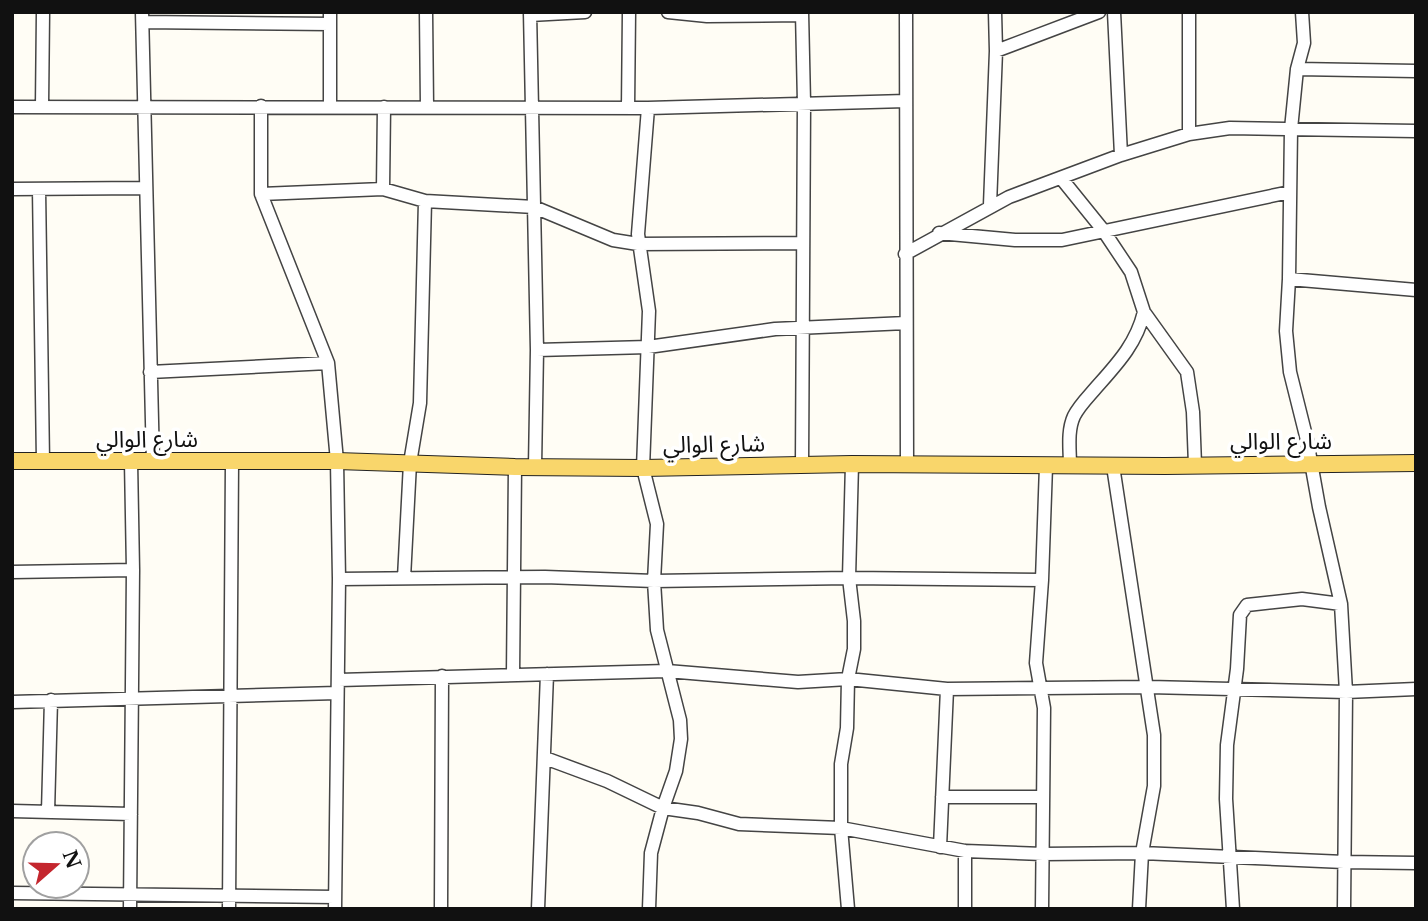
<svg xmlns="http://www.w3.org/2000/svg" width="1428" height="921" font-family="'Libre Baskerville','Noto Sans Arabic',serif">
<rect width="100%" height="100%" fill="#fffdf5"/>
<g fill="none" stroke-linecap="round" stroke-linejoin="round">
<defs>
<path id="minor" d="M142,12L153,462
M426,12L427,107
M530,12L537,350L535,467
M668,12L707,16L802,15
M802,12L804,103L802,465
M906,12L907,464
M1114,12L1121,155
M1189,12V134
M1302,12L1304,43L1297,69L1291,129L1289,279L1286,331L1290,372L1307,440L1319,507L1341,604L1346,692L1344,909
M530,15L585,12
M143,22L330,24
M996,51L1099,12
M1297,69L1416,71
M42,106L43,12
M261,106V194L328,363L337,461L339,579L335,909
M12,107L648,108L906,101
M330,107V12
M628,108L629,12
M648,108L638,234L649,311L643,468L657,524L654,581L657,630L680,720L681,739L676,771L663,808L651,853L649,909
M1061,178L1103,230L1131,272L1144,312L1187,372L1193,412L1195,465
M12,189L145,188
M39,189L43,462
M383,189L384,107
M261,194L383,189L425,201L534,207L613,240L638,244L802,243
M990,205L996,51L995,12
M939,233L1015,240H1062L1290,192
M905,254L1009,197L1121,155L1189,134L1230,128L1416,131
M1289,279L1416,290
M537,350L648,347L775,329L906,323
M150,372L328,363
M1070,466C1070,450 1067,431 1074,416C1079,406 1087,398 1094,390C1116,365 1136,345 1144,312
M1113,466L1154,735V786L1142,853L1139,909
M12,572L133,570
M404,578L410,463L420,403L425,201
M339,579L545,577L654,581L849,578L1042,580
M513,675L515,467
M339,680L667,671L798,682L848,679L947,689L1149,687L1346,692L1416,689
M12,702L337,693
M545,758L607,781L663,808L698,813L739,824L841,828L965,851L1043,854L1142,853L1344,862L1416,863
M942,797H1041
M12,811L131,814
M48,812L51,700
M940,847L947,689
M12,893L335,897
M130,909L133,570L131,461
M229,909L232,462
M441,909L442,676
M538,909L547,674
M848,909L841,828V764L847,728L848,679L854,649V621L849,578L852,464
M965,909V851
M1042,909L1044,708L1036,663L1042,580L1046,466
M1233,909L1226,799L1227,745L1237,669L1240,615L1247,605L1302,599L1341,604"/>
<path id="major" d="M12,461H337L515,467L643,468L852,464L1165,466L1416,463"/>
</defs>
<!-- minor casing -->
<use href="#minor" stroke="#444" stroke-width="15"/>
<!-- major casing -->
<use href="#major" stroke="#222" stroke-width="18"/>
<!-- minor -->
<use href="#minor" stroke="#fff" stroke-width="12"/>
<!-- major -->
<use href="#major" stroke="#f9d66b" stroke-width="16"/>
</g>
<g text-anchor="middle" stroke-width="7" stroke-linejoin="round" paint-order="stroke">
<!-- street labels -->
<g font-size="23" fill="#111" stroke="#fff">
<text x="147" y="447">شارع الوالي</text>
<text x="1281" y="449">شارع الوالي</text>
<text transform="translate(714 444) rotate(-1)" y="8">شارع الوالي</text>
</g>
</g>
<!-- border -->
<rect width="1428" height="921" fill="none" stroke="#111111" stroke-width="28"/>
<!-- north arrow -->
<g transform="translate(56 865) rotate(70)"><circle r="33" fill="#ffffff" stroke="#a0a0a0" stroke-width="2"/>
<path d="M0-5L12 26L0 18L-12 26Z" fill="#c4262e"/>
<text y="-10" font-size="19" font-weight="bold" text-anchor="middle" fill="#111111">N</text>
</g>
</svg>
